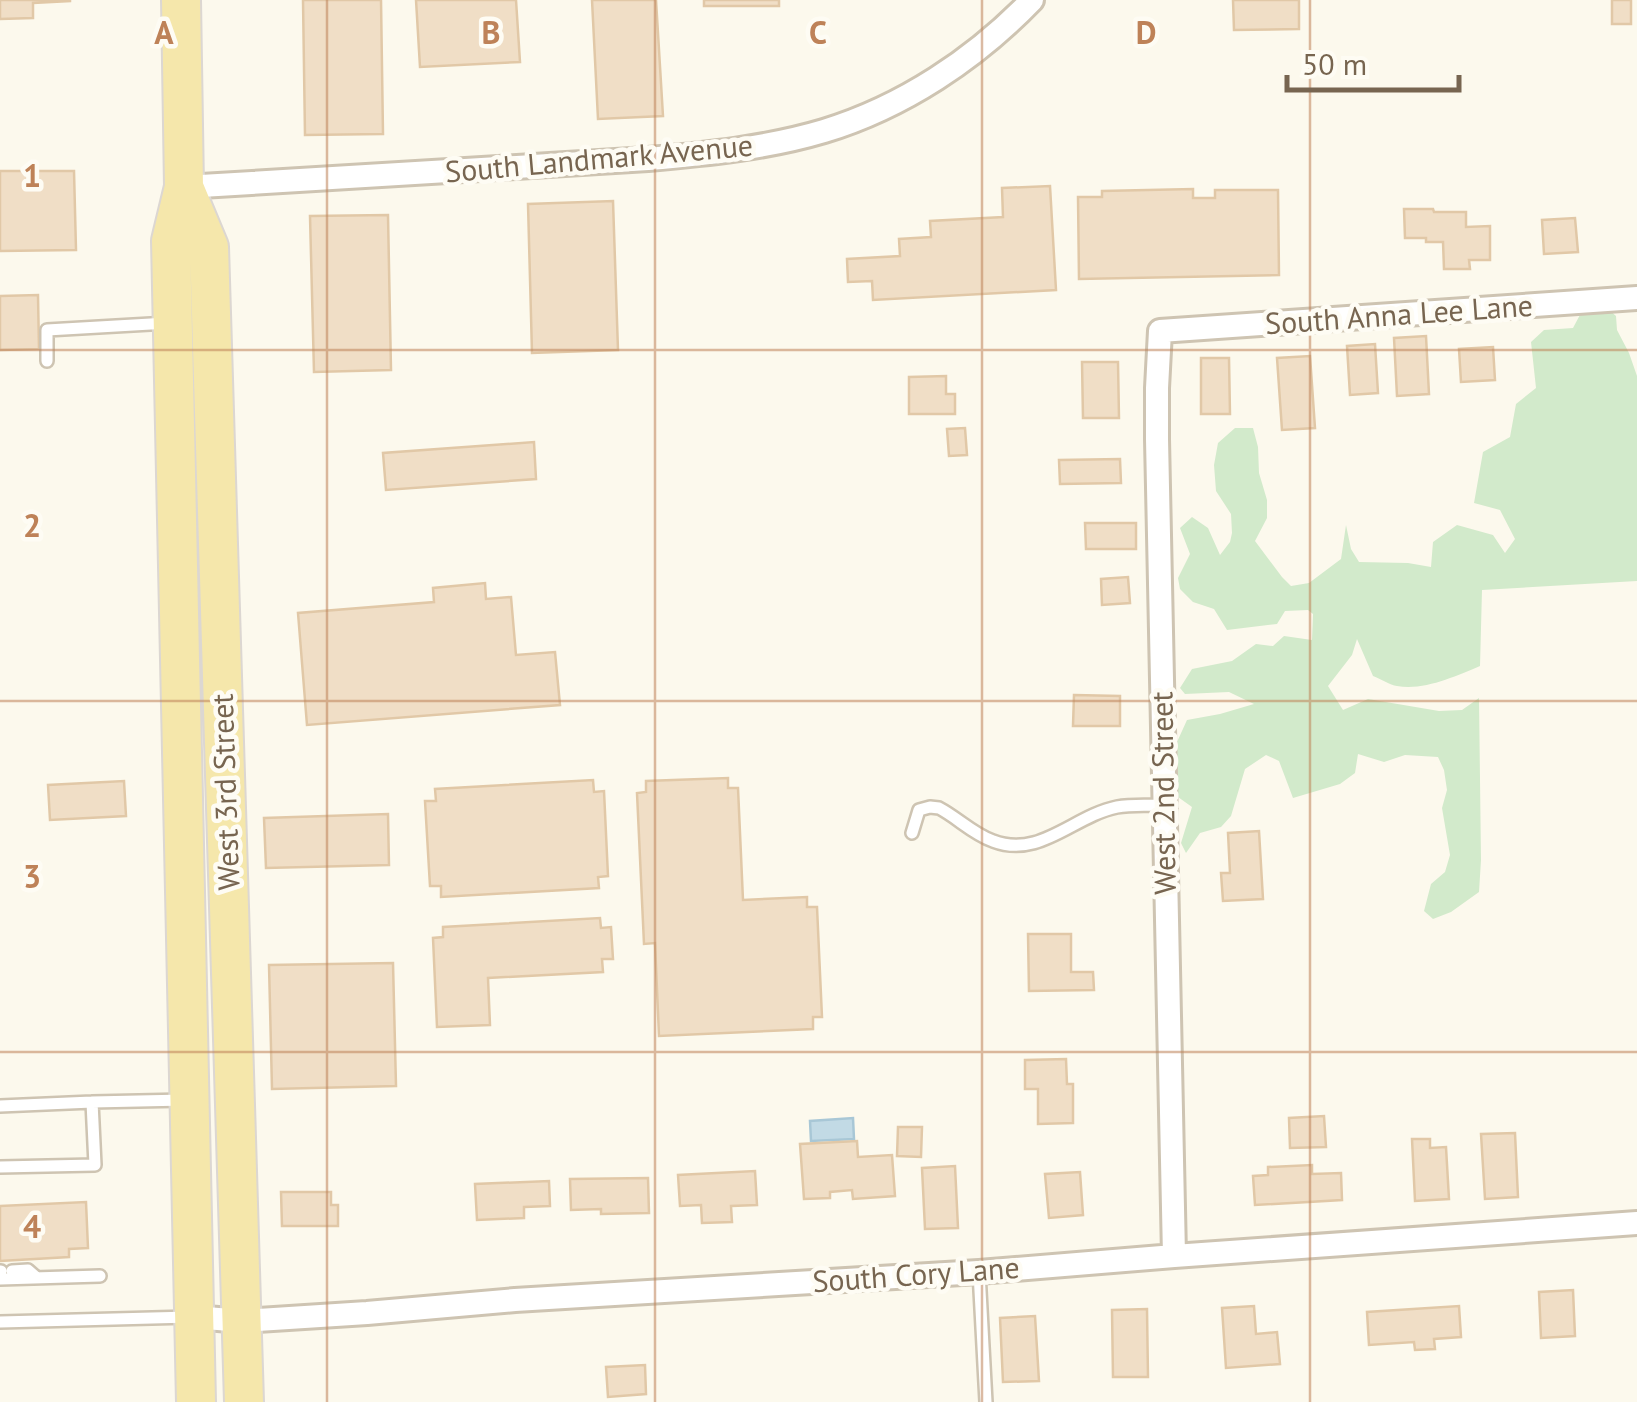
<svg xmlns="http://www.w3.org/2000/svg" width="1637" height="1402" font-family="'PT Sans',sans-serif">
<rect width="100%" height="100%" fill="#fcf9ed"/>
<!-- green -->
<path fill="#d2eacb" d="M1591,294L1616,316L1617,330L1629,353L1637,376V581L1482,590L1480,666C1456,676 1424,691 1397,686C1390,685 1381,679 1373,676L1357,639L1352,655L1328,686L1343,710L1368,699L1439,711L1462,710L1479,698L1481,860L1479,892L1451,912L1433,919L1424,911L1431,884L1445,872L1450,855L1442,808L1447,790L1444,770L1438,757L1405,755L1384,762L1358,754L1355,773L1340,784L1293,798L1279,761L1266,755L1245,769L1231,816L1221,827L1200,833L1186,853L1181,843L1192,807L1178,797L1177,742L1187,720L1220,714L1254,704L1229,692L1185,694L1180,688L1192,669L1232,661L1256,644L1273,646L1284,636L1312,640L1313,614L1308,610L1285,611L1277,624L1227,630L1214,609L1193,602L1180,589L1178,578L1190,554L1180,528L1192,517L1208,528L1220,555L1230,542L1232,533L1231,514L1216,491L1214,465L1218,443L1235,428H1253L1258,447L1259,473L1267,500V518L1255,541L1282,577L1291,586L1309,583L1341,559L1346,525L1351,549L1359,562L1408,563L1431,567L1433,542L1457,525L1493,535L1505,553L1515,539L1500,510L1474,503L1483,452L1510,437L1516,404L1536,388L1531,342L1544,330L1573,328Z"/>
<!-- water -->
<path fill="#c2dae5" stroke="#a8c7d6" stroke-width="2.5" d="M853,1118L854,1139L811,1141L810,1121Z"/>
<!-- building -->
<path fill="#f0dec6" stroke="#e1c8a7" stroke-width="2.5" d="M0,0H70V1L33,3V18L0,19Z
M303,0H381L383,134L305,135Z
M416,0H516L520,62L420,67Z
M592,0H656L663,116L598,119Z
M704,0H779V6H704Z
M1233,0H1299V29L1234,30Z
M1612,0H1631V24H1612Z
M0,171H74L76,250L0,251Z
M1050,186L1056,290L873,300L872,281L848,282L847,259L900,256L899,239L931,237L930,221L1003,217L1002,188Z
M1193,189V198H1215V190H1278L1279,275L1079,279L1078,197H1102V191Z
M613,201L618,350L532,353L528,204Z
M1404,209H1433L1434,212H1466V227L1490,226V260H1469L1470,269H1444L1443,242H1426V238H1405Z
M388,215L391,370L314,372L310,216Z
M1575,218L1578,252L1544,254L1542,220Z
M38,295L39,349L0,350V296Z
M1426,336L1429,394L1397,396L1394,338Z
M1375,344L1378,393L1350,395L1347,346Z
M1493,347L1495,380L1461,382L1459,349Z
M1310,356L1315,428L1282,430L1277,358Z
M1201,358H1229L1230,414H1201Z
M1082,362H1118L1119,418H1083Z
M946,376V394H955V414H909V377Z
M965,428L967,455L949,456L947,429Z
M534,442L536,479L386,490L383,453Z
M1120,459L1121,483L1060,484L1059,460Z
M1085,523H1136V549H1086Z
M1128,577L1130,603L1102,605L1101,579Z
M485,583L486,599L511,597L516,655L555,652L560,705L307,725L298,613L434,602L433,588Z
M1074,695L1120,696V726H1073Z
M728,778V788H738L743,900L807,897V907H817L822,1017H813V1029L659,1036L655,943L644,944L637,793L646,792V781Z
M593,780L594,792L604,791L608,876L598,877L599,888L441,897V886H430L425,801H436L435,789Z
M124,781L126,816L50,820L48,785Z
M388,814L389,865L266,868L264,818Z
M1259,831L1263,899L1223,901L1221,873H1230L1228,833Z
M600,918L601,928L611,927L613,959H602L603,972L488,978L490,1025L437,1027L433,938L443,937V927Z
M1028,934H1071V972H1093L1094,990L1029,991Z
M393,963L396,1086L272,1089L269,965Z
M1066,1059L1067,1084H1073V1123L1038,1124V1089H1025V1060Z
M1324,1116L1326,1147L1290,1148L1289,1118Z
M898,1127H922L921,1157L897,1156Z
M1515,1133L1518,1197L1485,1199L1481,1134Z
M1412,1139H1430V1148L1446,1147L1449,1199L1415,1201Z
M857,1141L858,1157L892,1155L895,1196L853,1199L852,1190L830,1192V1198L804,1199L800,1144Z
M1312,1165V1174L1341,1173L1342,1200L1255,1205L1253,1176L1268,1175V1167Z
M955,1166L958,1228L925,1229L922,1168Z
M755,1171L757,1205L731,1206L732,1222L702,1223L701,1205L680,1206L678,1175Z
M1080,1172L1083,1215L1049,1218L1045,1174Z
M648,1178L649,1213L601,1214V1209L571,1210L570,1179Z
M549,1181L550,1206L524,1207V1218L477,1220L475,1184Z
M281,1192H331V1205H338V1226H282Z
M86,1202L88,1248L69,1249V1257L0,1261V1206Z
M1573,1290L1575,1336L1541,1338L1539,1292Z
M1254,1306L1256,1334L1277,1332L1280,1364L1226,1368L1222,1308Z
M1459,1306L1461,1337L1434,1339L1435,1349L1415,1350L1414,1342L1369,1345L1367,1312Z
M1147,1309L1148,1377H1113L1112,1310Z
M1035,1316L1039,1381L1003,1382L1000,1318Z
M645,1365L646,1394L608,1397L606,1367Z"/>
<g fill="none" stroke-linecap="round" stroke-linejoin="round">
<defs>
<path id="service" d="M47,361V330L168,323
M912,833L919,810L930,807L939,808C958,818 973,834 993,841C1040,859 1073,816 1117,807C1133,804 1149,806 1165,805
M0,1106L92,1102
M0,1167L95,1165L92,1102L185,1100
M0,1271H1
M12,1271L28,1270L37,1278
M979,1272L986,1402
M0,1279L100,1276
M0,1322L190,1317"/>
<path id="minor" d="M184,187L648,159C707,154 767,148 824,131C903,107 975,59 1032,0
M1174,1256L1157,439V388L1160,331L1637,298
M194,1317L242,1321L367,1313L515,1300L979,1272L1174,1256L1637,1223"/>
<path id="primary" d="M181,0L184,187L171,241L196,1402
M184,187L209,247L244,1402"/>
</defs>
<!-- service casing -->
<use href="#service" stroke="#cec4b2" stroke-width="16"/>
<!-- minor casing -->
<use href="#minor" stroke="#cec4b2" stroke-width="28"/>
<!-- primary casing -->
<use href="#primary" stroke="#dcd7d2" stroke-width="42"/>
<!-- service -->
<use href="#service" stroke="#fff" stroke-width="11"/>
<!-- minor -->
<use href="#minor" stroke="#fff" stroke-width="22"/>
<!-- primary -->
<use href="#primary" stroke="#f5e7ab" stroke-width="38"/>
</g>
<!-- grid -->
<path fill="none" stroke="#be8258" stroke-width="2.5" stroke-opacity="0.55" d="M327,0V1402M655,0V1402M982,0V1402M1310,0V1402M0,350H1637M0,701H1637M0,1052H1637"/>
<g text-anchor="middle" stroke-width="9" stroke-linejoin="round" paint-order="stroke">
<!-- street labels -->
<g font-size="30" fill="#776550" stroke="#fefcf4">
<text transform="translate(599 159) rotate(-5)" y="10">South Landmark Avenue</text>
<text transform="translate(1399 315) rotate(-4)" y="10">South Anna Lee Lane</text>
<text transform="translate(226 792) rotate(-92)" y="10">West 3rd Street</text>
<text transform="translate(1164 793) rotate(-91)" y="10">West 2nd Street</text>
<text transform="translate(916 1275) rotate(-4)" y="10">South Cory Lane</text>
</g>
</g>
<g font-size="32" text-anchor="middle" font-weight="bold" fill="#be8258" stroke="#fefcf4" stroke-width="9" stroke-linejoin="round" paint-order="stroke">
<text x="164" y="44">A</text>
<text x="491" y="44">B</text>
<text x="818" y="44">C</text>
<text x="1146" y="44">D</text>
<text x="32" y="187">1</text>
<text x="32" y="537">2</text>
<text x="32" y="888">3</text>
<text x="32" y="1238">4</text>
</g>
<!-- scale -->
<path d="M1287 75v15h172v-15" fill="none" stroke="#776550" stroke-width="5"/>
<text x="1302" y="75" font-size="30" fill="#776550" stroke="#fefcf4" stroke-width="8" paint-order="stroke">50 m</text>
</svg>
